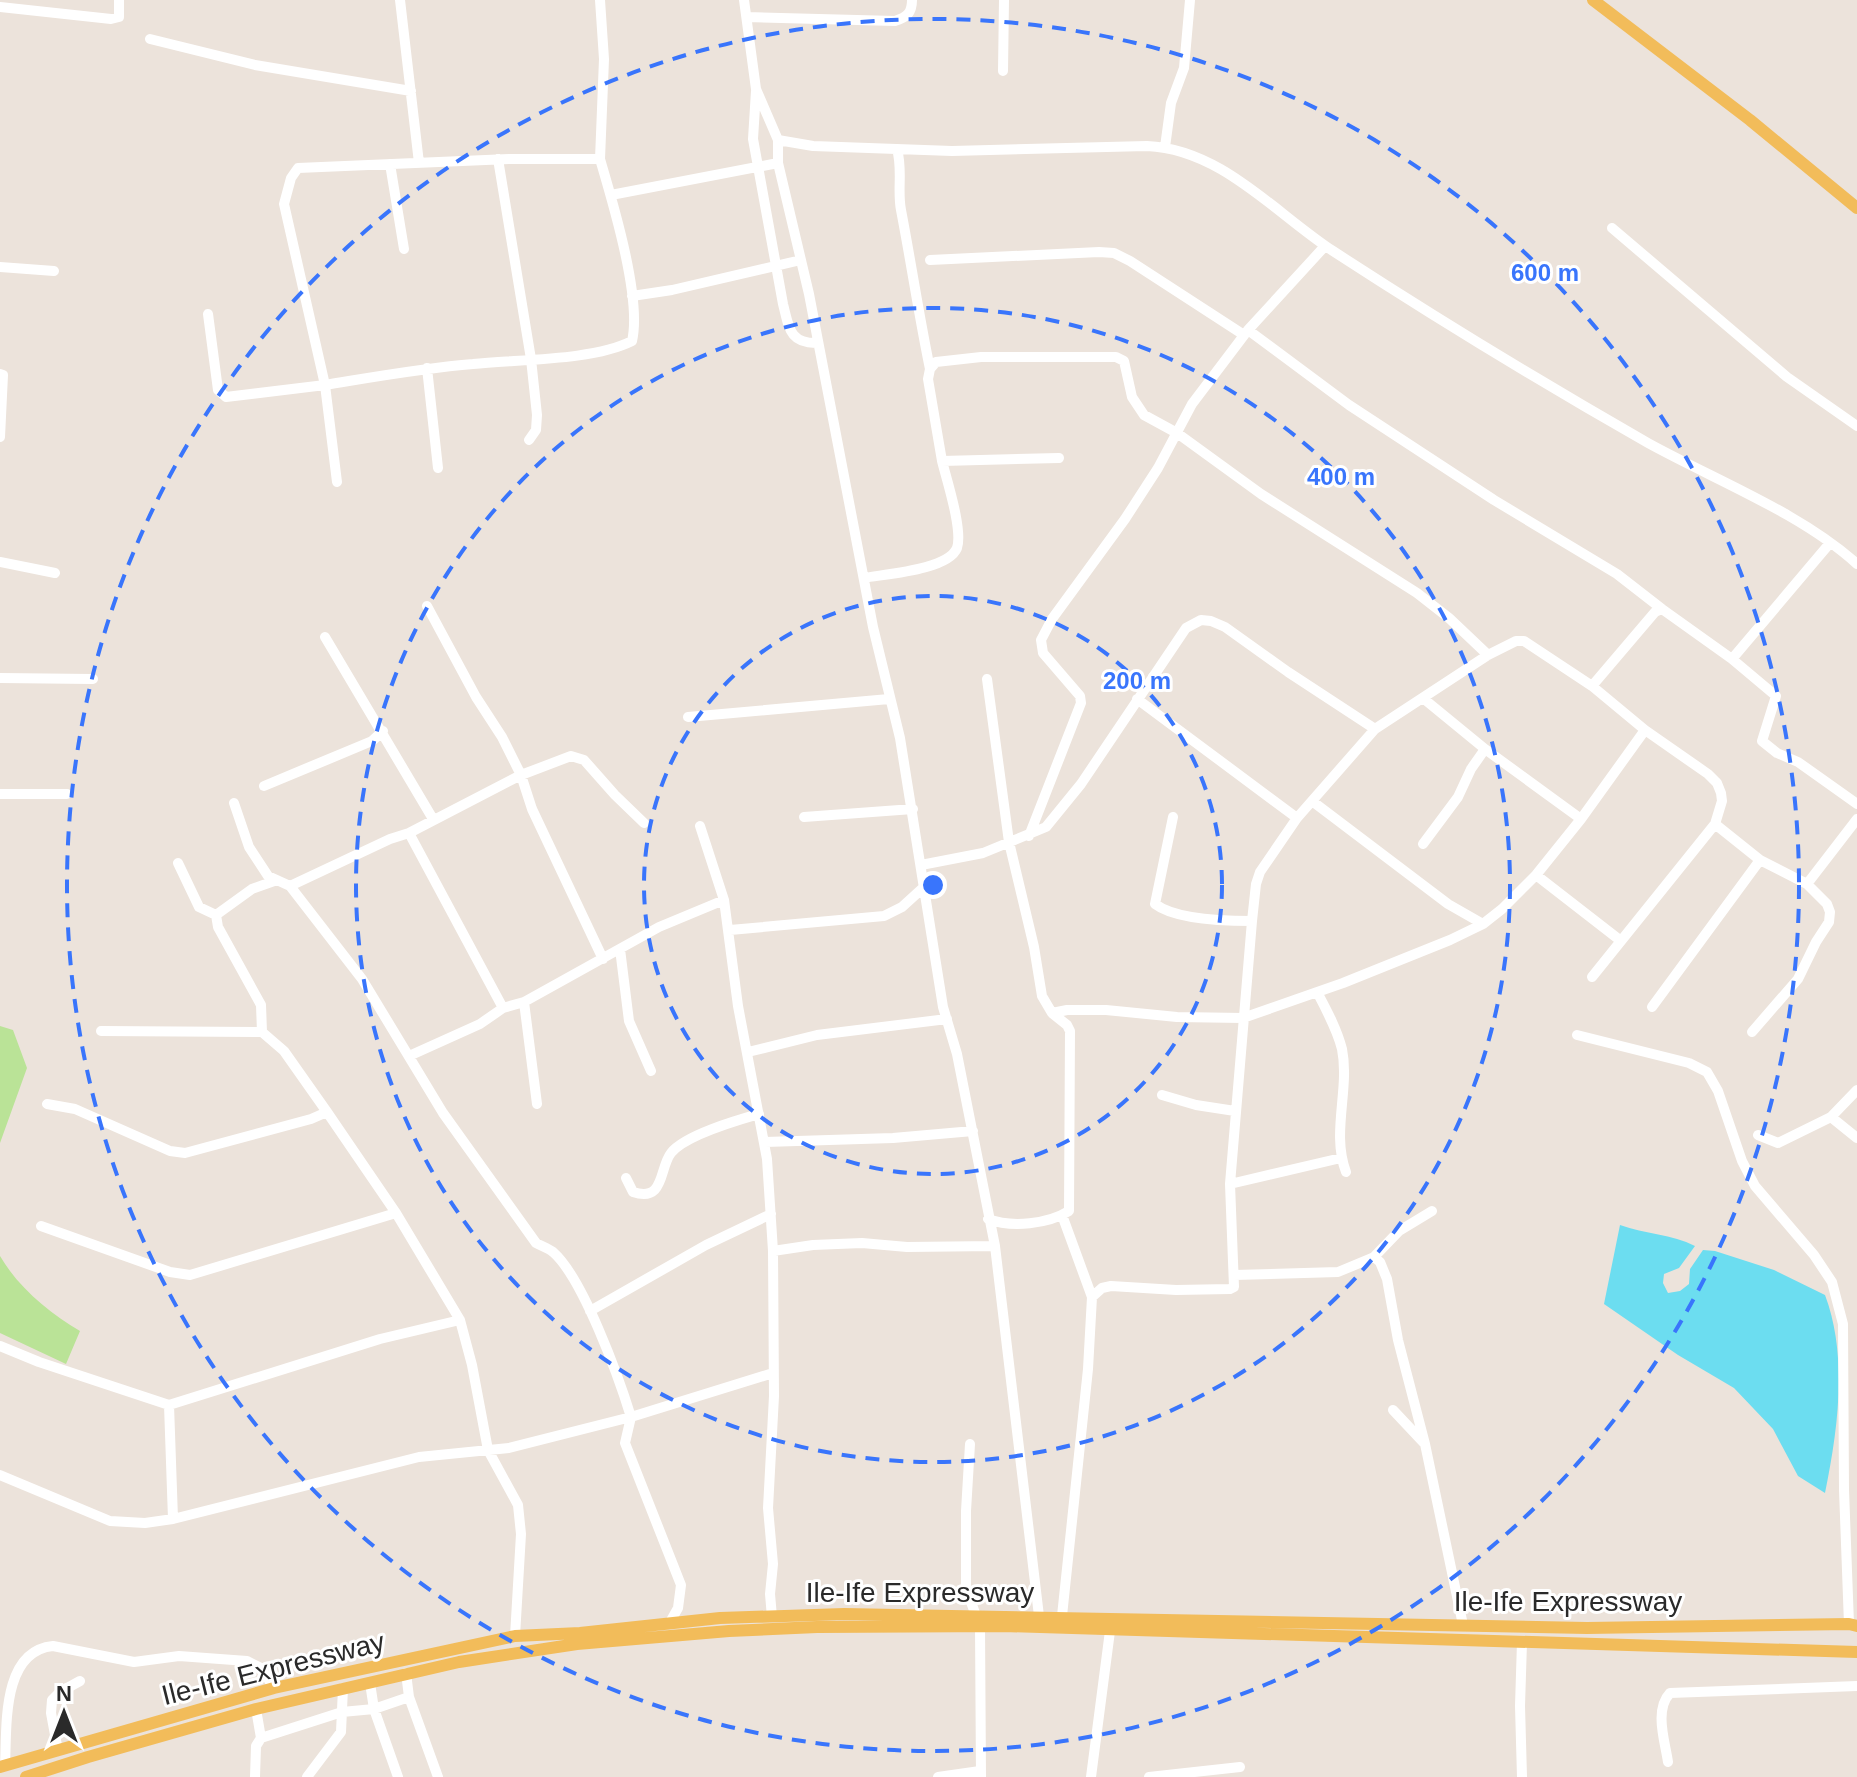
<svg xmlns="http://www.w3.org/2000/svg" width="1857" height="1777" font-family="Arial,sans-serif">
<rect width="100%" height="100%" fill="#ece3db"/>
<!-- green -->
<path fill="#bae397" d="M0,1026L13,1030L27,1068L0,1143Z
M0,1256C18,1287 49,1313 80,1331L66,1364L0,1333Z"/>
<!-- water -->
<path fill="#6cddf0" d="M1620,1225C1645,1234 1672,1234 1695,1246L1679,1268L1664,1274L1663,1283L1668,1293L1680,1291L1689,1284L1690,1269L1703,1250L1715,1251L1774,1270L1825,1295C1848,1356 1838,1430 1825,1493L1798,1476L1773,1429L1734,1388L1678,1355L1604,1304Z"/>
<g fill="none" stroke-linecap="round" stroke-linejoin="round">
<!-- minor -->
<path stroke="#fff" stroke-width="10" d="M400,0L419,163
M744,0L756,89L778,140V163L809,294L873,627L900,738L943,1007L957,1054L995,1246L1039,1616
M0,7L111,19L119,17V0
M747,17L895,21C907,17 912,13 912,0
M150,39L255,65L411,91
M1003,71L1004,0
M756,91L753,139L783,304C789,327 789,344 818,343
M778,140L813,146L952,151L1147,146C1221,149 1275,213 1333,251C1436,318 1541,382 1648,443C1715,480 1801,513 1857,564
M1165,147L1171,103L1184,68L1190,0
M897,149C903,170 897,190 901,210C911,262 919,316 930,369
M498,159L531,359L537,415L536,430L529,440
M390,164L404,249
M611,195L778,163
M1612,228L1787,377L1857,426
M930,260L1099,252L1114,253L1130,261L1244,335
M0,267L54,271
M632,296L672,290L801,260
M208,314L218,390L226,397L325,385L284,204L291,178L298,168L509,159H600L604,59L600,0
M1248,330L1349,405L1494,500L1617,574L1662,609
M427,368L438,468
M0,374L3,375L0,437
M1059,458L942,461L928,379L930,369L936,362L981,357H1116L1124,361L1132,397L1144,415L1177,433L1261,494L1417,593L1449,618L1488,655
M337,482L325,385C374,377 423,368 473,364C519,359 592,361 632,341C642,299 613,203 600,159
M0,562L55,573
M864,578C885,574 948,570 957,548C963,530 947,481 942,461
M427,606L476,697L502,737L521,775L532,809L603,959
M325,637L433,819
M1732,659L1776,696L1762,741L1777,753L1798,762L1857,804
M0,678L93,679
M987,679L1009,842L1034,947L1042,996L1052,1013L1067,1010H1106L1177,1017L1243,1018L1343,983L1450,940L1483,924L1502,909L1536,875L1581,819L1645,730
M1592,686L1655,612L1662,609L1732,659L1830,543
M1137,699L1297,818
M1424,699L1485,749L1581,819
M688,717L889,699
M264,786L372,741L383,731
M0,794H67
M1312,801L1448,904L1483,924
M804,817L913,809
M1173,817L1155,904C1176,920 1226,921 1252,921
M1715,824L1760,860L1807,884L1827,904L1830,912L1829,922L1816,942L1798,979L1752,1032
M700,826L724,900L738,1006L767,1159L773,1251L774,1396L768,1508L773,1564L770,1594L772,1617
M409,833L521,775L571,756L584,760L615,795L644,823
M1029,836L1081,703L1080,696L1043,653L1041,640L1052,619L1125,519L1158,468L1192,404L1248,330L1325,246
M1423,844L1458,797L1471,769L1485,749
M178,863L199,907L216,915
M921,865L983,853L1046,827L1081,784L1186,628L1201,620L1211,621L1225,627L1288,672L1375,729
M1536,875L1621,941
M1807,884L1857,819
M290,886L390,839L409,833L503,1008
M730,930L884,916L902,907L924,887
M620,949L629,1021L651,1071
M1317,992C1326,1009 1337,1029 1342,1049C1350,1089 1331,1133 1346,1172
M524,1002L537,1104
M1652,1007L1760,860
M101,1031L262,1032L284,1051L327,1112L396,1213L460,1320L472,1365L488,1450L518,1505L521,1534L515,1636
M262,1032L261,1005L218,927L216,915L252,889L277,880
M1577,1035L1689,1063L1707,1072L1718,1091L1742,1161L1755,1186L1814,1255L1832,1282L1843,1324L1844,1490L1849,1624
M748,1052L817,1035L947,1019
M409,1056L480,1024L503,1008L524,1002L659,927L724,900
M1162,1095L1196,1105L1235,1111
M47,1104L75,1109L170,1151L185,1153L311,1119L327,1112
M1831,1117L1857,1138
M1758,1135L1778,1143L1831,1117L1857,1090
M765,1142L893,1138L973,1131
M626,1178L633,1192C665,1203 659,1168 671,1153C685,1135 738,1120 759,1114
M1230,1184L1341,1158
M1062,1215L1092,1297
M988,1219C1012,1228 1048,1224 1069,1211L1070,1031L1067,1025L1052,1013
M41,1226L170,1272L190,1275L396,1213
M773,1251L813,1245L862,1243L907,1247L995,1246
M1374,1257L1399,1231L1432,1211
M1234,1275L1338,1272L1374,1257L1380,1262L1387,1279L1398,1340L1425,1444
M590,1311L706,1245L771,1214
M0,1346L39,1362L169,1405L380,1339L460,1320
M169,1405L173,1519
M1393,1410L1425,1444L1463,1625
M970,1444L966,1511V1588L980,1627L981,1777
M0,1475L110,1521L145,1523L173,1519L419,1457L509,1448L631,1417C619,1378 583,1278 553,1252C548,1248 541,1246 536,1243L443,1113L362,979L290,886L268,876L249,847L234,803
M1062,1616L1088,1369L1092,1297L1102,1288L1111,1286L1176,1290L1230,1289L1234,1287L1230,1184L1252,921L1256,884L1260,872L1297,818L1375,729L1488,655L1516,641H1524L1592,686L1645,730L1708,774L1717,783L1721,793L1722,801L1715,824L1592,977
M669,1624L678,1608L681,1585L625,1443L631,1417L773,1373
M1522,1642L1520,1706L1522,1777
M406,1673L409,1697L438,1777
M370,1683L374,1709L398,1777
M261,1738L342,1712L374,1709L409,1697
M58,1751L51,1713L52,1700L60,1692L80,1681
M1668,1762C1665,1741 1654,1710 1670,1693L1857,1686
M5,1766C7,1728 1,1651 53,1646L134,1662L179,1656L247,1661L261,1668L274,1688
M255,1777L256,1746L261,1738L256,1709
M307,1777L341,1732L343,1688
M938,1777L980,1771
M1091,1777L1110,1631
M1149,1777L1240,1767"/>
<!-- major -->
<path stroke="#f2bc5a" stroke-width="12" d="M1593,0L1750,120L1857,208
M0,1767L274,1688L515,1636L580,1633L720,1618L844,1614L1587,1628L1849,1624L1857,1626
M26,1777L88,1757L256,1709L459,1662L577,1644L729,1631L817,1627L1004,1626L1857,1652"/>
</g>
<!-- distance rings -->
<g fill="none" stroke="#3975fc" stroke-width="4" stroke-dasharray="14 10">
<circle cx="933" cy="885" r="289"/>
<circle cx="933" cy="885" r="577"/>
<circle cx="933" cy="885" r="866"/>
</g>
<g text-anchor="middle" stroke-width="6" stroke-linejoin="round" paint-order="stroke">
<!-- street labels -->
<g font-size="28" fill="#2a2a2a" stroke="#fff">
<text x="920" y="1602">Ile-Ife Expressway</text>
<text x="1568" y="1611">Ile-Ife Expressway</text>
<text transform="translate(273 1668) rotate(-14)" y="10">Ile-Ife Expressway</text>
</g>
</g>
<circle cx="933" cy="885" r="12" fill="#3975fc" stroke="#fff" stroke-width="4"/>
<g font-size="24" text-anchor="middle" font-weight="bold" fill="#3975fc" stroke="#fff" stroke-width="6" stroke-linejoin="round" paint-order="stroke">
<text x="1545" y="281">600 m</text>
<text x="1341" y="485">400 m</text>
<text x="1137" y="689">200 m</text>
</g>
<!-- north arrow -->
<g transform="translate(64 1713)" stroke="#ffffff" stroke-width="6" paint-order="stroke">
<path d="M0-6L14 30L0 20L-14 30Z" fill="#2a2a2a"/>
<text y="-12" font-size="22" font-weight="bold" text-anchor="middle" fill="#2a2a2a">N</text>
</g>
</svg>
